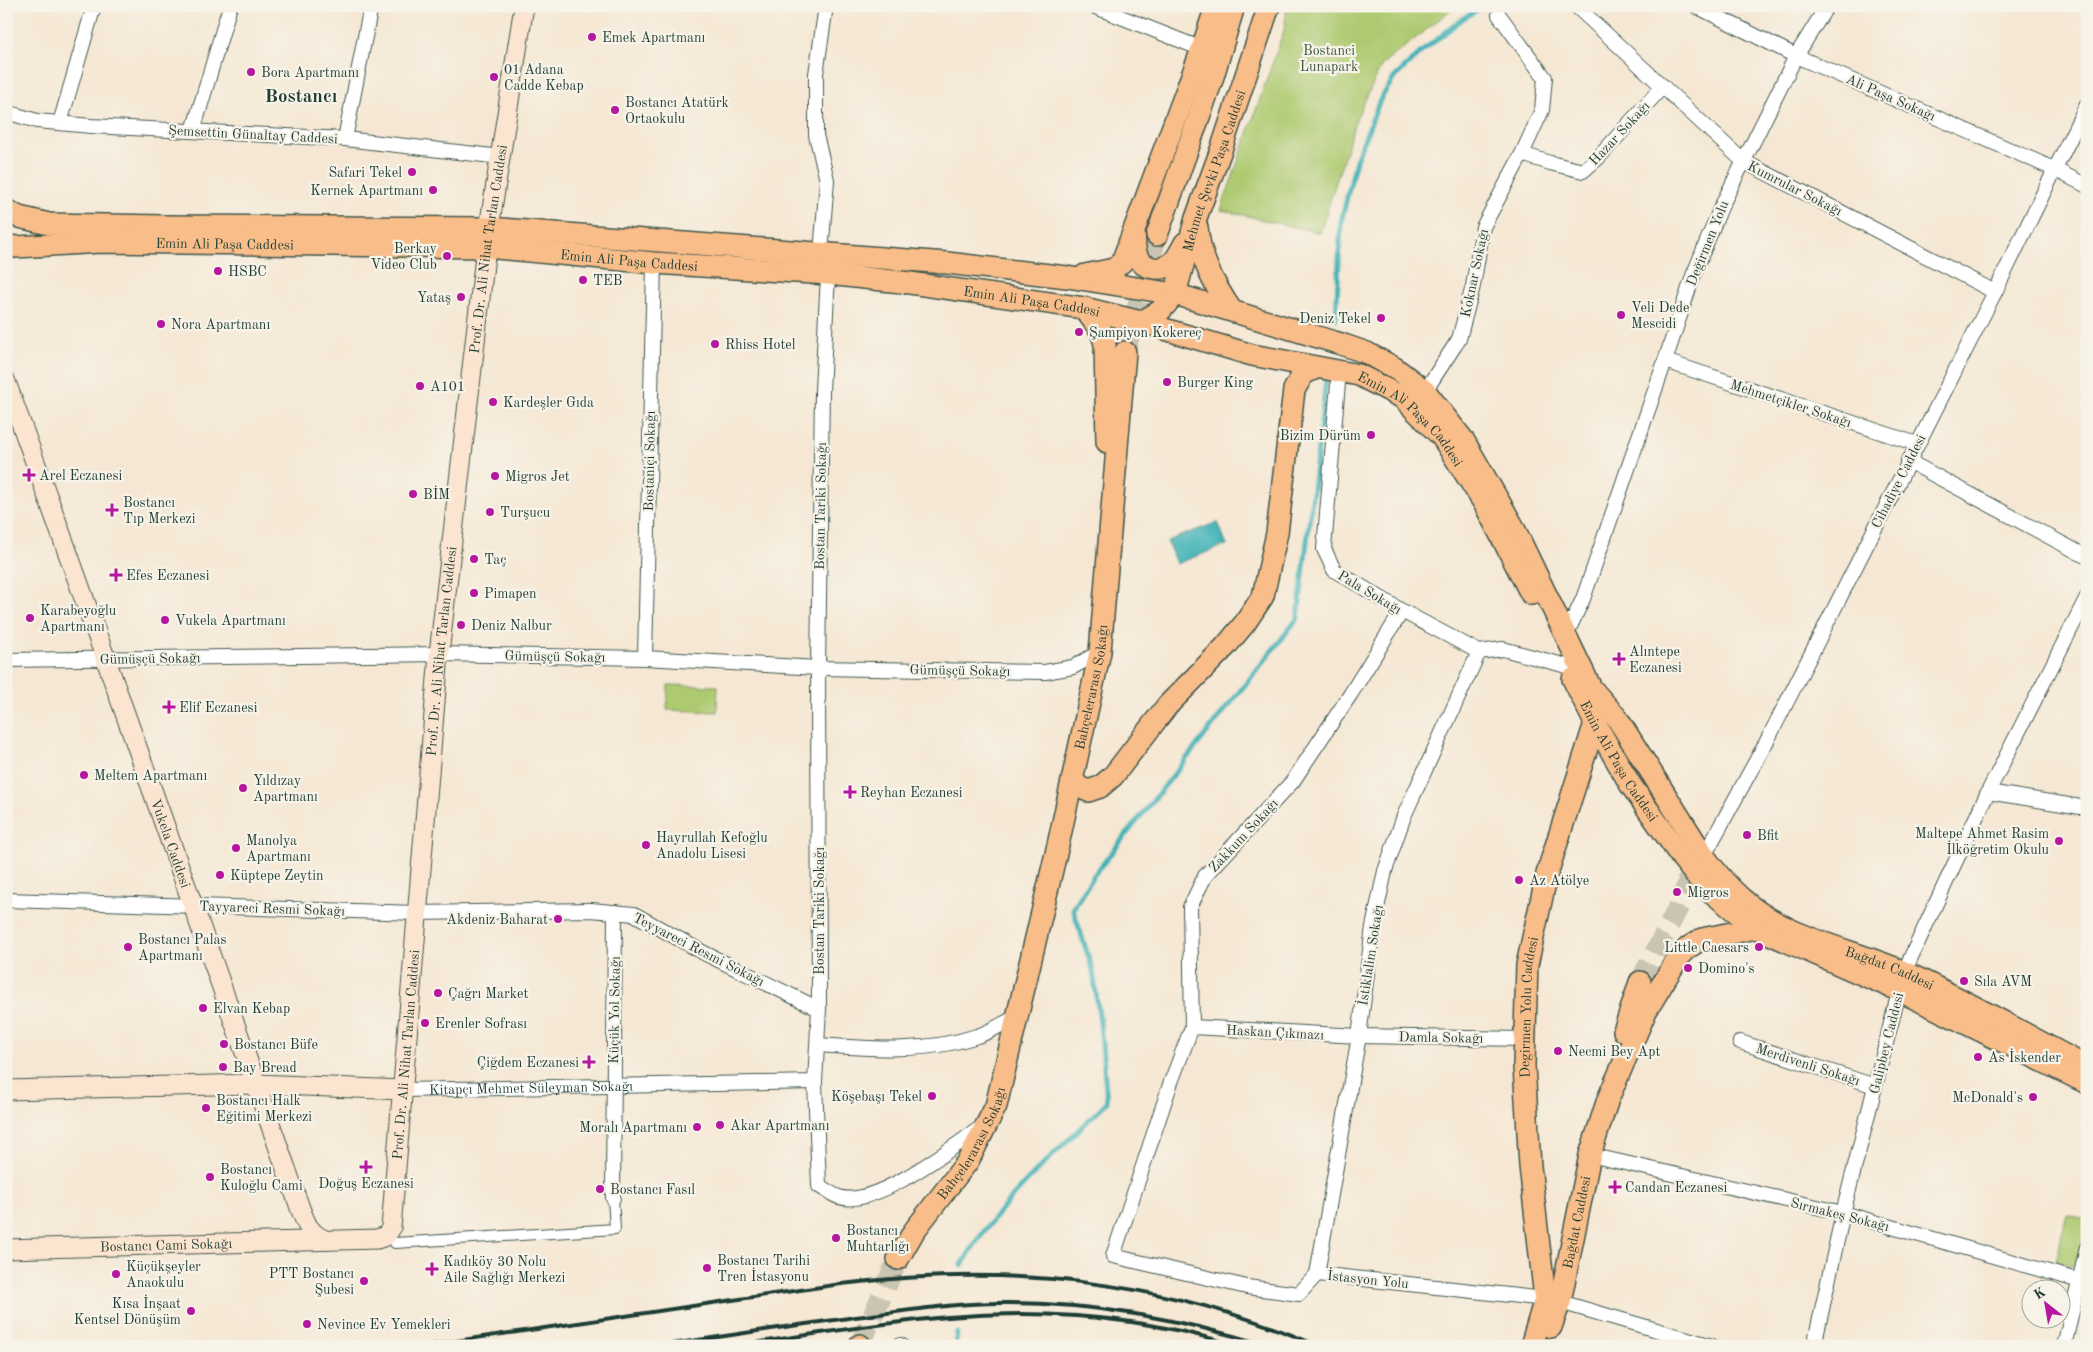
<svg xmlns="http://www.w3.org/2000/svg" width="2093" height="1352" font-family="'Old Standard TT',serif">
<rect width="100%" height="100%" fill="#f7f3e8"/>
<filter id="ink" filterUnits="userSpaceOnUse"><feTurbulence type="fractalNoise" baseFrequency=".02" numOctaves="2"/><feDisplacementMap in="SourceGraphic" scale="10" xChannelSelector="R" yChannelSelector="G"/><feConvolveMatrix kernelMatrix="1 2 1 2 8 2 1 2 1" color-interpolation-filters="sRGB"/></filter>
<filter id="wash" filterUnits="userSpaceOnUse"><feTurbulence type="fractalNoise" baseFrequency=".0096" numOctaves="4" result="noise"/><feDisplacementMap in="SourceGraphic" scale="20" xChannelSelector="R" yChannelSelector="G"/><feGaussianBlur stdDeviation="1.12" result="paint"/><feColorMatrix in="noise" values="0 0 0 0 0 0 0 0 0 0 0 0 0 0 0 0 0 1.4 0 .05"/><feComposite in="paint" operator="in"/></filter>
<g filter="url(#wash)">
<rect width="100%" height="100%" fill="#f5e7d3"/>
<!-- green -->
<path fill="#aeca71" stroke="#668452" d="M1287,6H1456L1382,65L1356,119L1320,233L1221,210L1284,30Z
M668,685L718,686L717,712L667,710Z
M2067,1214L2087,1220V1227L2076,1267L2055,1261Z"/>
<!-- water -->
<path fill="#41b2b8" stroke="#307876" d="M1218,522L1227,545L1176,564L1167,541Z"/>
<g fill="none" stroke-linecap="round" stroke-linejoin="round">
<!-- stream -->
<path stroke="#41b2b8" stroke-width="5" d="M1336,319L1341,222L1356,160L1380,100L1394,78L1420,53L1462,19L1484,6
M962,1265C998,1202 1056,1153 1107,1102L1100,1022L1093,971L1073,909L1094,875L1298,618L1326,380
M955,1346L957,1333"/>
</g>
</g>
<g filter="url(#ink)">
<g fill="none" stroke-linecap="round" stroke-linejoin="round">
<!-- primary-tunnel -->
<path stroke="#cac5b3" stroke-width="21" stroke-dasharray="21 11" stroke-linecap="butt" d="M1125,352L1157,235
M1640,982L1677,910L1688,883V854
M860,1345L898,1259"/>
<defs>
<path id="pedestrian" d="M395,1243L615,1229L613,1198"/>
<g id="minor">
<path d="M1093,6L1202,49"/>
<path d="M1576,6L1743,161L1995,292"/>
<path d="M1696,6L1796,56L2054,169L2087,186"/>
<path d="M6,112L37,121L91,126L345,139L501,157"/>
<path d="M60,123L94,6"/>
<path d="M193,131L230,6"/>
<path d="M345,139L371,6"/>
<path d="M1522,154L1550,163L1583,171L1598,158L1663,86"/>
<path d="M1665,361L1917,444"/>
<path d="M1339,371L1324,549L1334,570L1402,611L1479,652L1503,649L1567,666"/>
<path d="M1425,391L1459,339L1473,286L1483,227L1522,154L1542,110L1545,78L1499,15"/>
<path d="M1908,461L2087,557"/>
<path d="M1566,635L1583,599L1665,361L1693,276L1721,207L1796,56L1827,6"/>
<path d="M645,658L654,263"/>
<path d="M6,660L439,654L645,658L818,668L1045,672L1073,667L1100,652"/>
<path d="M1988,792L2087,808"/>
<path d="M1704,856L1768,739L1995,292L2087,104"/>
<path d="M6,900L418,913L591,910L634,914L706,954L819,1009L815,1082L819,1186C825,1189 832,1195 839,1197C874,1209 954,1146 983,1126"/>
<path d="M819,1009L818,668L822,391L828,274L821,253L827,180L816,135V74L826,6"/>
<path d="M1192,1027L1359,1036L1523,1039"/>
<path d="M1740,1042L1875,1086"/>
<path d="M818,1045C871,1049 926,1053 977,1036C991,1032 1005,1022 1018,1016"/>
<path id="s1" d="M403,1090L815,1082"/>
<path d="M1590,1155L1843,1213L2087,1283"/>
<path d="M613,1198L615,912"/>
<path d="M1317,1274L1299,1294L1247,1287L1113,1256L1171,1082L1192,1027L1190,907L1205,876L1293,781L1350,695L1402,611"/>
<path d="M1317,1274L1359,1036L1373,927L1385,871L1404,816L1479,652"/>
<path d="M1317,1274L1545,1299"/>
<path d="M1560,1302L1712,1346"/>
<path d="M900,1345L902,1346"/>
<path d="M1814,1346L1843,1213L1904,972L1988,792L2087,597"/>
<path d="M2064,1346L2087,1248"/>
</g>
<g id="secondary">
<path id="s2" d="M6,382C106,655 201,930 299,1205C305,1221 308,1233 325,1240"/>
<path d="M6,1090L256,1084L403,1090"/>
<path id="s3" d="M6,1249L377,1239L386,1236L391,1228L439,654L486,247L524,6"/>
</g>
<g id="primary">
<path id="s4" d="M6,210L19,217L49,224L164,226L489,228L947,263L1067,277L1175,294L1341,344L1367,353L1395,368L1425,391L1464,441L1513,526L1591,688L1617,718L1704,856C1715,871 1727,886 1742,899C1785,938 1852,949 1904,972C1966,1000 2026,1035 2087,1067"/>
<path d="M1197,227C1200,259 1214,285 1232,311"/>
<path d="M1134,232C1135,240 1134,249 1137,256C1143,269 1161,272 1172,263C1177,259 1181,250 1185,243"/>
<path d="M1157,235L1211,83L1234,6"/>
<path id="s5" d="M6,245L16,247L101,242L486,247L654,263L828,274L910,283L1084,308L1141,322L1252,355L1359,375L1403,398L1442,437L1484,503L1531,594"/>
<path d="M1085,275L1114,269L1122,262L1202,49L1216,6"/>
<path d="M1084,308L1101,331L1105,344L1107,442"/>
<path id="s6" d="M1141,322L1160,311L1175,294L1196,218L1221,150L1269,6"/>
<path id="s7" d="M1573,679L1595,723L1630,784L1682,858L1705,887L1756,928L1900,991L2087,1083"/>
<path d="M1073,780L1079,787L1088,791L1100,787L1113,776L1167,706L1226,646L1245,623L1263,596L1277,533L1294,390L1303,374L1316,368"/>
<path d="M1624,1031L1640,982"/>
<path id="s8" d="M898,1259L914,1231L968,1161L996,1106L1058,845L1100,652L1125,352"/>
<path id="s9" d="M1551,1327L1560,1302L1590,1155L1608,1099L1646,1011L1678,958L1689,947L1702,939L1756,928"/>
<path d="M859,1346L860,1345"/>
<path id="s10" d="M1531,1346L1545,1299L1530,1166L1524,1066L1527,965L1547,874L1595,723"/>
</g>
</defs>
<!-- pedestrian casing -->
<use href="#pedestrian" stroke="#3f564c" stroke-width="12"/>
<!-- minor casing -->
<use href="#minor" stroke="#3f564c" stroke-width="16"/>
<!-- secondary casing -->
<use href="#secondary" stroke="#3f564c" stroke-width="21"/>
<!-- primary casing -->
<use href="#primary" stroke="#3f564c" stroke-width="24"/>
<!-- pedestrian -->
<use href="#pedestrian" stroke="#fff" stroke-width="10"/>
<!-- minor -->
<use href="#minor" stroke="#fff" stroke-width="14"/>
<!-- secondary -->
<use href="#secondary" stroke="#fce5d0" stroke-width="19"/>
<!-- primary -->
<use href="#primary" stroke="#f8bd89" stroke-width="21"/>
<!-- rail -->
<path stroke="#1f3d34" stroke-width="4" d="M422,1346L841,1284C1008,1264 1163,1279 1319,1346
M659,1346C733,1335 806,1323 880,1314C920,1309 960,1303 1000,1303C1092,1302 1181,1319 1268,1346
M733,1346C805,1336 876,1323 948,1317C1045,1309 1144,1317 1237,1346"/>
</g>
</g>
<!-- markers -->
<g fill="#b5179e" stroke="#f7f3e8" stroke-width="2">
<circle cx="592" cy="37" r="5"/>
<circle cx="251" cy="72" r="5"/>
<circle cx="494" cy="77" r="5"/>
<circle cx="615" cy="110" r="5"/>
<circle cx="412" cy="172" r="5"/>
<circle cx="433" cy="190" r="5"/>
<circle cx="447" cy="256" r="5"/>
<circle cx="218" cy="271" r="5"/>
<circle cx="583" cy="280" r="5"/>
<circle cx="461" cy="297" r="5"/>
<circle cx="1621" cy="315" r="5"/>
<circle cx="1381" cy="318" r="5"/>
<circle cx="161" cy="324" r="5"/>
<circle cx="1079" cy="332" r="5"/>
<circle cx="715" cy="344" r="5"/>
<circle cx="1167" cy="382" r="5"/>
<circle cx="420" cy="386" r="5"/>
<circle cx="493" cy="402" r="5"/>
<circle cx="1371" cy="435" r="5"/>
<path d="M26.5 467.5h5v5h5v5h-5v5h-5v-5h-5v-5h5z"/>
<circle cx="495" cy="476" r="5"/>
<circle cx="413" cy="494" r="5"/>
<path d="M109.5 502.5h5v5h5v5h-5v5h-5v-5h-5v-5h5z"/>
<circle cx="490" cy="512" r="5"/>
<circle cx="474" cy="559" r="5"/>
<path d="M113.5 567.5h5v5h5v5h-5v5h-5v-5h-5v-5h5z"/>
<circle cx="474" cy="593" r="5"/>
<circle cx="30" cy="618" r="5"/>
<circle cx="165" cy="620" r="5"/>
<circle cx="461" cy="625" r="5"/>
<path d="M1616.5 651.5h5v5h5v5h-5v5h-5v-5h-5v-5h5z"/>
<path d="M166.5 699.5h5v5h5v5h-5v5h-5v-5h-5v-5h5z"/>
<circle cx="84" cy="775" r="5"/>
<circle cx="243" cy="788" r="5"/>
<path d="M847.5 784.5h5v5h5v5h-5v5h-5v-5h-5v-5h5z"/>
<circle cx="1747" cy="835" r="5"/>
<circle cx="2059" cy="841" r="5"/>
<circle cx="646" cy="845" r="5"/>
<circle cx="236" cy="848" r="5"/>
<circle cx="220" cy="875" r="5"/>
<circle cx="1519" cy="880" r="5"/>
<circle cx="1677" cy="892" r="5"/>
<circle cx="558" cy="919" r="5"/>
<circle cx="128" cy="947" r="5"/>
<circle cx="1759" cy="947" r="5"/>
<circle cx="1688" cy="968" r="5"/>
<circle cx="1964" cy="981" r="5"/>
<circle cx="438" cy="993" r="5"/>
<circle cx="203" cy="1008" r="5"/>
<circle cx="425" cy="1023" r="5"/>
<circle cx="224" cy="1044" r="5"/>
<circle cx="1558" cy="1051" r="5"/>
<circle cx="1978" cy="1057" r="5"/>
<path d="M586.5 1054.5h5v5h5v5h-5v5h-5v-5h-5v-5h5z"/>
<circle cx="223" cy="1067" r="5"/>
<circle cx="932" cy="1096" r="5"/>
<circle cx="2033" cy="1097" r="5"/>
<circle cx="206" cy="1108" r="5"/>
<circle cx="720" cy="1125" r="5"/>
<circle cx="697" cy="1127" r="5"/>
<path d="M363.5 1159.5h5v5h5v5h-5v5h-5v-5h-5v-5h5z"/>
<circle cx="210" cy="1177" r="5"/>
<path d="M1612.5 1179.5h5v5h5v5h-5v5h-5v-5h-5v-5h5z"/>
<circle cx="600" cy="1189" r="5"/>
<circle cx="836" cy="1238" r="5"/>
<circle cx="707" cy="1268" r="5"/>
<path d="M429.5 1261.5h5v5h5v5h-5v5h-5v-5h-5v-5h5z"/>
<circle cx="116" cy="1274" r="5"/>
<circle cx="364" cy="1281" r="5"/>
<circle cx="191" cy="1311" r="5"/>
<circle cx="307" cy="1324" r="5"/>
</g>
<g text-anchor="middle" stroke-width="4.5" stroke-linejoin="round" paint-order="stroke">
<!-- poi labels -->
<g font-size="14" fill="#1f3d34" stroke="#f7f3e8" text-anchor="start">
<text x="602" y="42">Emek Apartmanı</text>
<text x="504" y="74">01 Adana<tspan x="504" dy="16">Cadde Kebap</tspan></text>
<text x="261" y="77">Bora Apartmanı</text>
<text x="625" y="107">Bostancı Atatürk<tspan x="625" dy="16">Ortaokulu</tspan></text>
<text x="402" y="177" text-anchor="end">Safari Tekel</text>
<text x="423" y="195" text-anchor="end">Kernek Apartmanı</text>
<text x="437" y="253" text-anchor="end">Berkay<tspan x="437" dy="16">Video Club</tspan></text>
<text x="228" y="276">HSBC</text>
<text x="593" y="285">TEB</text>
<text x="451" y="302" text-anchor="end">Yataş</text>
<text x="1631" y="312">Veli Dede<tspan x="1631" dy="16">Mescidi</tspan></text>
<text x="1371" y="323" text-anchor="end">Deniz Tekel</text>
<text x="171" y="329">Nora Apartmanı</text>
<text x="1089" y="337">Şampiyon Kokereç</text>
<text x="725" y="349">Rhiss Hotel</text>
<text x="1177" y="387">Burger King</text>
<text x="430" y="391">A101</text>
<text x="503" y="407">Kardeşler Gıda</text>
<text x="1361" y="440" text-anchor="end">Bizim Dürüm</text>
<text x="39" y="480">Arel Eczanesi</text>
<text x="505" y="481">Migros Jet</text>
<text x="423" y="499">BİM</text>
<text x="123" y="507">Bostancı<tspan x="123" dy="16">Tıp Merkezi</tspan></text>
<text x="500" y="517">Turşucu</text>
<text x="484" y="564">Taç</text>
<text x="126" y="580">Efes Eczanesi</text>
<text x="484" y="598">Pimapen</text>
<text x="40" y="615">Karabeyoğlu<tspan x="40" dy="16">Apartmanı</tspan></text>
<text x="175" y="625">Vukela Apartmanı</text>
<text x="471" y="630">Deniz Nalbur</text>
<text x="1629" y="656">Alıntepe<tspan x="1629" dy="16">Eczanesi</tspan></text>
<text x="179" y="712">Elif Eczanesi</text>
<text x="94" y="780">Meltem Apartmanı</text>
<text x="253" y="785">Yıldızay<tspan x="253" dy="16">Apartmanı</tspan></text>
<text x="860" y="797">Reyhan Eczanesi</text>
<text x="2049" y="838" text-anchor="end">Maltepe Ahmet Rasim<tspan x="2049" dy="16">İlköğretim Okulu</tspan></text>
<text x="1757" y="840">Bfit</text>
<text x="656" y="842">Hayrullah Kefoğlu<tspan x="656" dy="16">Anadolu Lisesi</tspan></text>
<text x="246" y="845">Manolya<tspan x="246" dy="16">Apartmanı</tspan></text>
<text x="230" y="880">Küptepe Zeytin</text>
<text x="1529" y="885">Az Atölye</text>
<text x="1687" y="897">Migros</text>
<text x="548" y="924" text-anchor="end">Akdeniz Baharat</text>
<text x="138" y="944">Bostancı Palas<tspan x="138" dy="16">Apartmanı</tspan></text>
<text x="1749" y="952" text-anchor="end">Little Caesars</text>
<text x="1698" y="973">Domino's</text>
<text x="1974" y="986">Sıla AVM</text>
<text x="448" y="998">Çağrı Market</text>
<text x="213" y="1013">Elvan Kebap</text>
<text x="435" y="1028">Erenler Sofrası</text>
<text x="234" y="1049">Bostancı Büfe</text>
<text x="1568" y="1056">Necmi Bey Apt</text>
<text x="1988" y="1062">As İskender</text>
<text x="579" y="1067" text-anchor="end">Çiğdem Eczanesi</text>
<text x="233" y="1072">Bay Bread</text>
<text x="922" y="1101" text-anchor="end">Köşebaşı Tekel</text>
<text x="2023" y="1102" text-anchor="end">McDonald's</text>
<text x="216" y="1105">Bostancı Halk<tspan x="216" dy="16">Eğitimi Merkezi</tspan></text>
<text x="730" y="1130">Akar Apartmanı</text>
<text x="687" y="1132" text-anchor="end">Moralı Apartmanı</text>
<text x="220" y="1174">Bostancı<tspan x="220" dy="16">Kuloğlu Cami</tspan></text>
<text x="366" y="1188" text-anchor="middle">Doğuş Eczanesi</text>
<text x="1625" y="1192">Candan Eczanesi</text>
<text x="610" y="1194">Bostancı Fasıl</text>
<text x="846" y="1235">Bostancı<tspan x="846" dy="16">Muhtarlığı</tspan></text>
<text x="717" y="1265">Bostancı Tarihi<tspan x="717" dy="16">Tren İstasyonu</tspan></text>
<text x="443" y="1266">Kadıköy 30 Nolu<tspan x="443" dy="16">Aile Sağlığı Merkezi</tspan></text>
<text x="126" y="1271">Küçükşeyler<tspan x="126" dy="16">Anaokulu</tspan></text>
<text x="354" y="1278" text-anchor="end">PTT Bostancı<tspan x="354" dy="16">Şubesi</tspan></text>
<text x="181" y="1308" text-anchor="end">Kısa İnşaat<tspan x="181" dy="16">Kentsel Dönüşüm</tspan></text>
<text x="317" y="1329">Nevince Ev Yemekleri</text>
</g>
<!-- park labels -->
<g font-size="14" fill="#3c5940" stroke="#f7f3e8">
<text x="1329" y="55">Bostanci<tspan x="1329" dy="16">Lunapark</tspan></text>
</g>
<!-- street labels -->
<g font-size="14" fill="#1f3d34" stroke="#f7f3e8">
<text transform="translate(1891 97) rotate(24)" y="5">Ali Paşa Sokağı</text>
<text transform="translate(1619 133) rotate(-47)" y="5">Hazar Sokağı</text>
<text transform="translate(253 134) rotate(3)" y="5">Şemsettin Günaltay Caddesi</text>
<text dy="5" stroke="none"><textPath href="#s6" startOffset="174">Mehmet Şevki Paşa Caddesi</textPath></text>
<text transform="translate(1795 188) rotate(27)" y="5">Kumrular Sokağı</text>
<text dy="5" stroke="none"><textPath href="#s5" startOffset="219">Emin Ali Paşa Caddesi</textPath></text>
<text transform="translate(1707 243) rotate(-68)" y="5">Değirmen Yolu</text>
<text dy="5" stroke="none"><textPath href="#s3" startOffset="1374">Prof. Dr. Ali Nihat Tarlan Caddesi</textPath></text>
<text dy="5" stroke="none"><textPath href="#s5" startOffset="624">Emin Ali Paşa Caddesi</textPath></text>
<text transform="translate(1474 273) rotate(-78)" y="5">Koknar Sokağı</text>
<text dy="5" stroke="none"><textPath href="#s5" startOffset="1029">Emin Ali Paşa Caddesi</textPath></text>
<text transform="translate(1791 403) rotate(18)" y="5">Mehmetçikler Sokağı</text>
<text dy="5" stroke="none"><textPath href="#s5" startOffset="1434">Emin Ali Paşa Caddesi</textPath></text>
<text transform="translate(649 461) rotate(-89)" y="5">Bostaniçi Sokağı</text>
<text transform="translate(1898 481) rotate(-63)" y="5">Cihadiye Caddesi</text>
<text transform="translate(820 506) rotate(-89)" y="5">Bostan Tariki Sokağı</text>
<text transform="translate(1370 592) rotate(31)" y="5">Pala Sokağı</text>
<text dy="5" stroke="none"><textPath href="#s3" startOffset="969">Prof. Dr. Ali Nihat Tarlan Caddesi</textPath></text>
<text transform="translate(555 656) rotate(1)" y="5">Gümüşçü Sokağı</text>
<text transform="translate(150 658) rotate(-1)" y="5">Gümüşçü Sokağı</text>
<text transform="translate(960 670) rotate(1)" y="5">Gümüşçü Sokağı</text>
<text dy="5" stroke="none"><textPath href="#s8" startOffset="612">Bahçelerarası Sokağı</textPath></text>
<text dy="5" stroke="none"><textPath href="#s7" startOffset="94">Emin Ali Paşa Caddesi</textPath></text>
<text transform="translate(1243 835) rotate(-47)" y="5">Zakkum Sokağı</text>
<text dy="5" stroke="none"><textPath href="#s2" startOffset="490">Vukela Caddesi</textPath></text>
<text transform="translate(272 908) rotate(2)" y="5">Tayyareci Resmi Sokağı</text>
<text transform="translate(819 911) rotate(-90)" y="5">Bostan Tariki Sokağı</text>
<text transform="translate(699 949) rotate(27)" y="5">Teyyareci Resmi Sokağı</text>
<text transform="translate(1370 955) rotate(-81)" y="5">İstiklalim Sokağı</text>
<text dy="5" stroke="none"><textPath href="#s4" startOffset="2211">Bağdat Caddesi</textPath></text>
<text dy="5" stroke="none"><textPath href="#s10" startOffset="342">Degirmen Yolu Caddesi</textPath></text>
<text transform="translate(614 1010) rotate(-89)" y="5">Küçük Yol Sokağı</text>
<text transform="translate(1275 1032) rotate(3)" y="5">Haskan Çıkmazı</text>
<text transform="translate(1441 1037) rotate(1)" y="5">Damla Sokağı</text>
<text transform="translate(1886 1043) rotate(-76)" y="5">Galipbey Caddesi</text>
<text dy="5" stroke="none"><textPath href="#s3" startOffset="564">Prof. Dr. Ali Nihat Tarlan Caddesi</textPath></text>
<text transform="translate(1808 1064) rotate(18)" y="5">Merdivenli Sokağı</text>
<text dy="5" stroke="none"><textPath href="#s1" startOffset="128">Kitapçı Mehmet Süleyman Sokağı</textPath></text>
<text dy="5" stroke="none"><textPath href="#s8" startOffset="138">Bahçelerarası Sokağı</textPath></text>
<text transform="translate(1840 1214) rotate(14)" y="5">Sırmakeş Sokağı</text>
<text dy="5" stroke="none"><textPath href="#s9" startOffset="108">Bağdat Caddesi</textPath></text>
<text dy="5" stroke="none"><textPath href="#s3" startOffset="160">Bostancı Cami Sokağı</textPath></text>
<text transform="translate(1368 1279) rotate(6)" y="5">İstasyon Yolu</text>
</g>
<!-- district labels -->
<g font-size="19" font-weight="bold" fill="#1f3d34" stroke="#f7f3e8">
<text x="301" y="102">Bostancı</text>
</g>
</g>
<!-- margin -->
<rect width="2093" height="1352" fill="none" stroke="#f7f3e8" stroke-width="25"/>
<!-- north arrow -->
<g transform="translate(2046 1304) rotate(329)"><circle r="24" fill="#f7f3e8" stroke="#a1aaa0"/>
<path d="M0-4L9 19L0 12L-9 19Z" fill="#b5179e"/>
<text y="-8" font-size="14" font-weight="bold" text-anchor="middle" fill="#1f3d34">K</text>
</g>
</svg>
